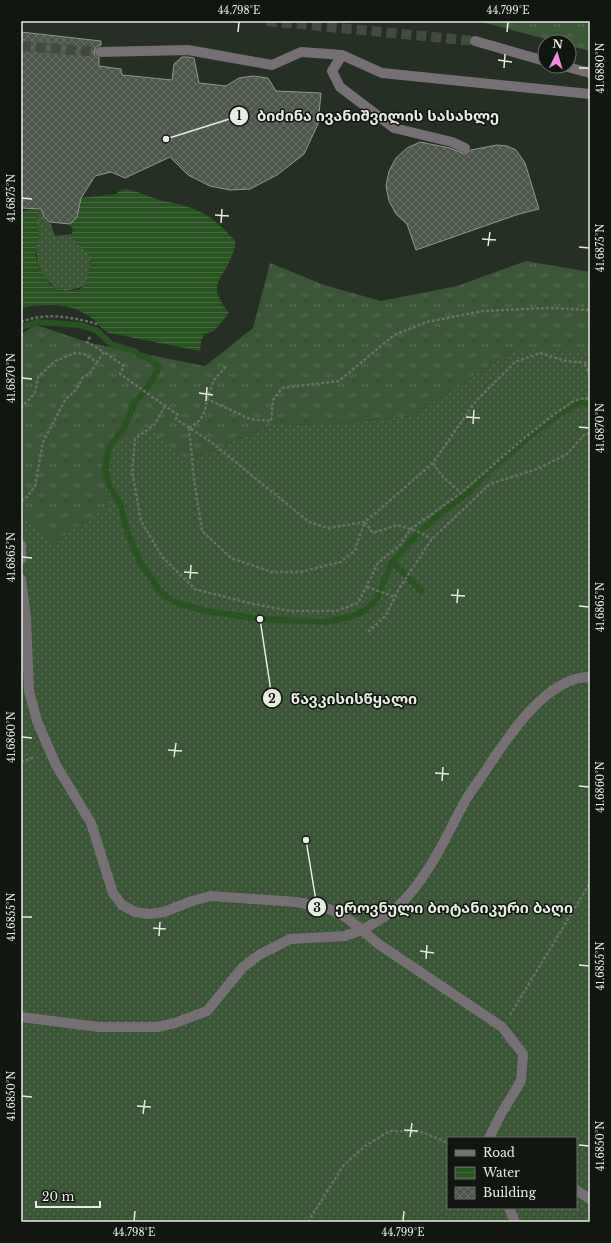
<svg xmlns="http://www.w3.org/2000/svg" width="611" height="1243" font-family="'Libre Baskerville','Noto Sans Georgian',serif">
<defs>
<pattern id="grass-tufts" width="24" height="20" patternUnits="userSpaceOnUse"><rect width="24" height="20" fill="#3b5636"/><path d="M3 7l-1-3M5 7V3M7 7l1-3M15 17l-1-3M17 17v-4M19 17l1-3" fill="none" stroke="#576e53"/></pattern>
<pattern id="garden-dots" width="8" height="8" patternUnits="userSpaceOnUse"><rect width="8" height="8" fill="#3b5636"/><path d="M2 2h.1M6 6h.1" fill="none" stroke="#576e53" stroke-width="1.8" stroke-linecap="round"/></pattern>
<pattern id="water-rules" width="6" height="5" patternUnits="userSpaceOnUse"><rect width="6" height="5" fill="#295321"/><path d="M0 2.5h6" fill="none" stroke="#486c41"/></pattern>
<pattern id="building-cross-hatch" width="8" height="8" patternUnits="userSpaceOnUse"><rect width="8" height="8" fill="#4d574b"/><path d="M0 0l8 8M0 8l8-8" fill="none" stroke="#676f65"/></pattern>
</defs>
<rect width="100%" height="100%" fill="#262f24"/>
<!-- grass -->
<path fill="url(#grass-tufts)" d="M478,21H590V51L569,46V42H556Z
M526,261L590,272V350H514L412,416L325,425L275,424L185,462L102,455L109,507L54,542L21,516V334L36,325L90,343L205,366L253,328L270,263L324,285L381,301L457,286Z"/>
<!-- garden -->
<path fill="url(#garden-dots)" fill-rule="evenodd" d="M40,210L44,217L50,222L55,236L72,234L71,237L91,257L90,270L85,286L67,291L57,290L43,275L38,265L36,249L39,235L36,221Z
M514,350H590V1222H21V516L54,542L108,507L102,455L145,424L185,462L275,424L325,425L412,416ZM448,1138H576V1208H448Z"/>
<!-- water -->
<path fill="url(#water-rules)" d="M125,189C135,190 152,198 163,201C199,208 210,213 235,241C236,245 234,249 233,253C222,283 205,282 229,313L214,331L204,334L201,341L200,351L109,333C102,330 97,322 90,317C69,302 45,304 21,308V212L31,209L40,210C33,224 39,224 39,237C39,241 37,245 36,249C34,265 45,281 57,290C66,291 77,292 85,286L92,259L71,237L73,229L69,225L77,217L81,198L116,194L119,191Z"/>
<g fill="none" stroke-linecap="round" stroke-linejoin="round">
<!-- stream -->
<path stroke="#295321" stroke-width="6" d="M21,327L38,322L80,325L96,330L111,344L134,351L139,355L146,357L159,367L150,384L135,402L124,428L109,447L105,470L110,488L119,501L128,534L140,562L160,591L174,602L206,611L260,619L326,622L356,615L367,609L376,600L392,562L419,532L448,507L469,492L490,470L544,425L579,402L590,405
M392,562L421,591"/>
</g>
<!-- building -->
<path fill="url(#building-cross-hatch)" stroke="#8e998c" d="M21,32L101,41V45L96,47L94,52L95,56L99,58V66L121,69L122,75L172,80L174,64L182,57H188L194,58L199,83L226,86L239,78L253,76L268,78L276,91L321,93L318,124L304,154L277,175L250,189L230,190L210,186L188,175L170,157L125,178L111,172L95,176L81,198L77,217L70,224L50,222L44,217L41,209L21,208Z
M420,142L450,148L465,154L471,150L497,145L507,146L516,150L525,163L539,209L519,214L416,250L407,224L396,214L389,201L386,186L389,171L396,158L407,148Z"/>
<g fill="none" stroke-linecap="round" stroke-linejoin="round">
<!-- minor-tunnel -->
<path stroke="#434b41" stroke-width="10" stroke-dasharray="10 5" stroke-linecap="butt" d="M267,21L475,41
M21,46L100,52"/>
<!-- path -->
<path stroke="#676f65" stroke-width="2.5" stroke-dasharray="3 2" stroke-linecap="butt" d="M21,322C46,312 72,317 97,324
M90,337L87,342L104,352
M585,364L590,376
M207,399L214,380L227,365
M165,406L155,424L135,439L132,471L141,521L163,558L195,589L249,603L290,611H336L358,603L378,563L399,546L411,529L461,493L522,440L556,413L574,401L584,398L590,399
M21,408L35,393L38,377L55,361L75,353L84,354L97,362L104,352L124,366L120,374L178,415L176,419L211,442L309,522L328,528L365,522L433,463L475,402L515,362L540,353L566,361L590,363
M189,428C203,419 204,416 207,399L250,419L271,421L273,400L282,388L339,381L394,335L427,322L483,311L548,308L590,310
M189,428L194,479L202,531L231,558L272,572H300L341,562L355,550L364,523
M433,463L443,477L461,493
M21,501L27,497L35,486L43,442L65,400L76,390L83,377L90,373L97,362
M365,522L373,533L397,525L419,532L432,539
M367,587L395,597
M368,632L386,615L400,587L432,539L490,484L537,469L567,454L584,435L590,433
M21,762L35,757
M590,774L588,777L590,779
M510,1015L590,883
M308,1222L343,1166L365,1146L390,1131L422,1132L448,1143"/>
<!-- minor -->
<path stroke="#767074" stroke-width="10" d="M475,41L545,61
M100,52L188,50L272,65L301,52L342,55L382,73L590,94
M342,55L332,71L340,87L394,128L452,142L465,148
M564,66L590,73
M21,545V559
M21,579L26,618L29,691L37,721L56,765L91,823L113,893L122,905L135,912L149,914L164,912L192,901L211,896L297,902L329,909L344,916L362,930C379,921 395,911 408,896C432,869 447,835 464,803C470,792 479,781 486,770C507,738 547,676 590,677
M21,1017L99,1027H157L175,1023L207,1011L243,967L259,955L290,939L345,936L362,930L377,943L502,1027L523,1054L521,1081L501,1114L489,1138
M576,1190L590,1199
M509,1208L515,1222"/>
</g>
<!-- ticks -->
<path fill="none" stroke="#e6ece4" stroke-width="1.5" d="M238,32L239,22M507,32L508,22M498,60L512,62M504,68L505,54M579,68H589M22,198L32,199M215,215L229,216M221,223L222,209M482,239L496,240M488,246L490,232M579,247L589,248M22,378L32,379M199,393L213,395M206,401L207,387M466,417L480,418M473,424L474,410M579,427L589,428M22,557L32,558M184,572L198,573M190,579L191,565M451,595L465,596M457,603L458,589M579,606L589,607M22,737L32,738M168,750L182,751M174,757L176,743M435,773L449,774M442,781L443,767M579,786L589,787M22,917H32M153,928L166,929M159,936L160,922M420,951L434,953M426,959L427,945M579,965L589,966M22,1096L32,1097M137,1106L151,1107M143,1114L145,1100M404,1130L418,1131M410,1137L412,1123M579,1145L589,1146M134,1221L135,1211M403,1221L404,1211"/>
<!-- callouts -->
<path fill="none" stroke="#e6ece4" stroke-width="1.5" d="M166 139L239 116M260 619L272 698M306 840L317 907"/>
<g fill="#e6ece4" stroke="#121611" stroke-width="1.5">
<circle cx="166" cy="139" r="4"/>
<circle cx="260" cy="619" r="4"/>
<circle cx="306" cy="840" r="4"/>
<circle cx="239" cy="116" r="10"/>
<circle cx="272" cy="698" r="10"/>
<circle cx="317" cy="907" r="10"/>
</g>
<g font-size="12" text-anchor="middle" font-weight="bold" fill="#111">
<text x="239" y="120">1</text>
<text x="272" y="703">2</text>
<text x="317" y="912">3</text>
</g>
<g font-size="15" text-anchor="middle" font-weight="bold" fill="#e6ece4" stroke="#121611" stroke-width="3" stroke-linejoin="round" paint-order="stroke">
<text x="378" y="121">ბიძინა ივანიშვილის სასახლე</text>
<text x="354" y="704">წავკისისწყალი</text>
<text x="454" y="913">ეროვნული ბოტანიკური ბაღი</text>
</g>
<!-- border -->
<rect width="611" height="1243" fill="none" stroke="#121611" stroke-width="44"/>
<!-- legend -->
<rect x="447" y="1137" width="130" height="72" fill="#121611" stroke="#676c65"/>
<rect x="455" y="1150" width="20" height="6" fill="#767074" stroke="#676c65"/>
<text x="483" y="1157" font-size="12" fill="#e6ece4">Road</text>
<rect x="455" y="1167" width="20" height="12" fill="url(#water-rules)" stroke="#676c65"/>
<text x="483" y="1177" font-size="12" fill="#e6ece4">Water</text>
<rect x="455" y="1187" width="20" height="12" fill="url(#building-cross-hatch)" stroke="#676c65"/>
<text x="483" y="1197" font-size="12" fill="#e6ece4">Building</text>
<!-- north arrow -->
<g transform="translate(557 54) rotate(5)"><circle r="19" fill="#121611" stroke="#676c65"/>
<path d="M0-3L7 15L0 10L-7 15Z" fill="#fe86e0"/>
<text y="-6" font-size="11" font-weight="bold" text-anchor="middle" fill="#e6ece4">N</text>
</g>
<!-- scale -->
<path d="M36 1201v6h64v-6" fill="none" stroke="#e6ece4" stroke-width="2"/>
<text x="42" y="1201" font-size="12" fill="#e6ece4" stroke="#121611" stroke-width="3" paint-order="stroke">20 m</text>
<rect x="22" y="22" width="567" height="1199" fill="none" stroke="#e6ece4" stroke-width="1.5"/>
<g font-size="10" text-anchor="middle" fill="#e6ece4">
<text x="239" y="14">44.798°E</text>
<text x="508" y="14">44.799°E</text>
<text transform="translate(600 68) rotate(-90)" y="4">41.6880°N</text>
<text transform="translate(11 198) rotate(-90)" y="4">41.6875°N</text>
<text transform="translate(600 248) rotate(-90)" y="4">41.6875°N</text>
<text transform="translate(11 378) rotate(-90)" y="4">41.6870°N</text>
<text transform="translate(600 428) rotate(-90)" y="4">41.6870°N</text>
<text transform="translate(11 557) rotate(-90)" y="4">41.6865°N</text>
<text transform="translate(600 607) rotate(-90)" y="4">41.6865°N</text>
<text transform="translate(11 737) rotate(-90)" y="4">41.6860°N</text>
<text transform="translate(600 787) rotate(-90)" y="4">41.6860°N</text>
<text transform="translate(11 917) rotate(-90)" y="4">41.6855°N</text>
<text transform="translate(600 966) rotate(-90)" y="4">41.6855°N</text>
<text transform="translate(11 1096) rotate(-90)" y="4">41.6850°N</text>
<text transform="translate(600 1146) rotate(-90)" y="4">41.6850°N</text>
<text x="134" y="1236">44.798°E</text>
<text x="403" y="1236">44.799°E</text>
</g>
</svg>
